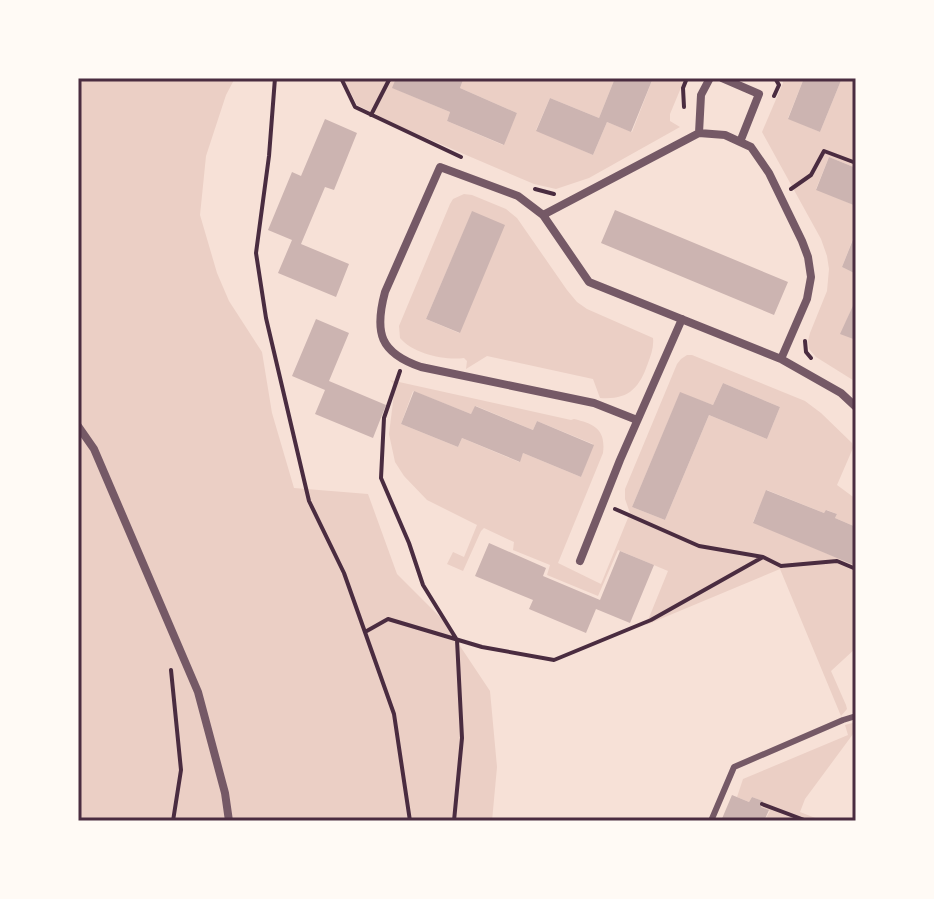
<svg xmlns="http://www.w3.org/2000/svg" width="934" height="899" font-family="'PT Sans Narrow',sans-serif">
<rect width="100%" height="100%" fill="#f7e1d7"/>
<!-- green -->
<path fill="#ebcfc5" fill-rule="evenodd" d="M78,78H235L226,95L206,156L200,215L217,273L229,301L262,352L272,413L294,488L368,494L397,574L442,619L490,691L497,767L492,821H78Z
M343,78H396L393,88L450,112L447,121L503,145L517,113L460,88L463,80L460,78H615L599,118L550,98L536,130L593,155L607,122L632,132L653,78H685L670,114V121L680,127L589,178L556,189L534,184L403,128L357,105Z
M782,78H804L788,118L820,132L842,78H856V168L829,157L816,189L856,206V231L842,267L856,274V299L841,333L856,340V382L816,357L809,349L808,341L810,333L827,291L829,269L827,256L821,239L762,132L783,83Z
M464,194L472,195L506,209L517,218L567,290L577,302L587,309L653,338C654,347 651,355 648,363C639,389 628,400 600,398L593,379L487,356L466,369L467,361L464,358C445,361 412,353 400,338L399,326L450,204L453,199ZM472,212L460,333H459L426,319Z
M687,355H692L805,401L821,413L852,443L853,448L837,485L856,499V527L835,518L837,514L827,510L824,513L767,490L753,522L856,566V648L831,671L846,705L847,709L841,716L780,569L646,625L668,571L618,550L598,596L547,575L550,565L513,550L514,542L484,528L481,531L463,571L447,564L453,552L464,557L477,525L427,500L404,476L395,462L389,434L395,386L390,380L571,420L574,419C594,424 606,429 603,453L558,563L601,584L630,513L625,499V489L677,364L681,359ZM723,383L780,407L767,439L709,415L665,520L632,507L680,393L713,405ZM413,391L471,414L476,406L533,430L537,421L593,444L581,477L523,453L519,462L462,438L458,447L401,424Z
M856,722V730L805,799L800,812L823,821H764L770,811L761,807L763,801L752,797L749,802L737,797L743,779L848,735L845,725Z"/>
<!-- building -->
<path fill="#ccb4b1" d="M396,78H460L463,80L460,88L517,113L504,145L447,121L450,112L392,88Z
M615,78H653L631,132L607,122L593,155L536,131L550,98L599,118Z
M804,78H842L820,132L788,119Z
M325,119L357,133L334,190L325,187L301,244L349,264L336,297L278,273L292,240L268,230L292,172L301,176Z
M829,157L856,168V206L816,190Z
M615,210L788,282L774,315L601,243Z
M472,211L505,225L460,333L426,319Z
M856,232V274L842,267Z
M856,299V340L840,334Z
M316,319L349,333L329,381L386,405L373,438L315,414L325,390L292,376Z
M723,383L780,407L767,439L709,415L665,520L632,507L680,392L713,405Z
M414,391L471,414L475,406L533,430L537,421L594,445L581,477L523,453L520,462L462,438L458,447L401,424Z
M766,490L824,513L826,510L837,514L835,518L856,527V566L753,523Z
M489,543L546,568L543,576L600,600L620,551L654,565L630,623L596,609L586,633L529,609L533,600L475,576Z
M732,795L749,802L752,797L763,801L761,807L769,810L764,821H721Z"/>
<g fill="none" stroke-linecap="round" stroke-linejoin="round">
<!-- path -->
<path stroke="#4a2c40" stroke-width="4" d="M275,78L269,156L256,253L266,318L309,501L344,573L394,714L410,821
M341,78L355,107L461,157
M774,96L779,85L775,78
M684,107L683,88L687,78
M371,115L390,78
M535,189L554,194
M791,189L811,175L824,151L856,163
M805,341L806,352L811,358
M400,371L384,418L381,478L409,543L423,585L457,640L462,738L454,821
M615,509L699,546L763,557L781,566L837,561L856,569
M365,632L388,619L482,647L554,660L651,620L763,557
M171,670L181,770L173,821
M762,804L807,821"/>
<!-- service -->
<path stroke="#755966" stroke-width="6" d="M711,821L734,767L843,720L856,716"/>
<!-- minor -->
<path stroke="#755966" stroke-width="8" d="M722,78L759,94L740,142
M699,133L701,95L710,78
M543,215L699,133L725,135L751,147L769,173L802,241L808,257L811,277L807,299L781,359
M637,420L594,403L421,367C380,353 374,333 385,292L440,167L518,196L543,215L589,282L781,359L841,393L856,407
M78,426L94,449L198,692L225,793L229,821
M580,561L620,460L682,319"/>
</g>
<!-- border -->
<rect width="934" height="899" fill="none" stroke="#fffaf5" stroke-width="160"/>
<rect x="80" y="80" width="774" height="739" fill="none" stroke="#4a2c40" stroke-width="3"/>
</svg>
